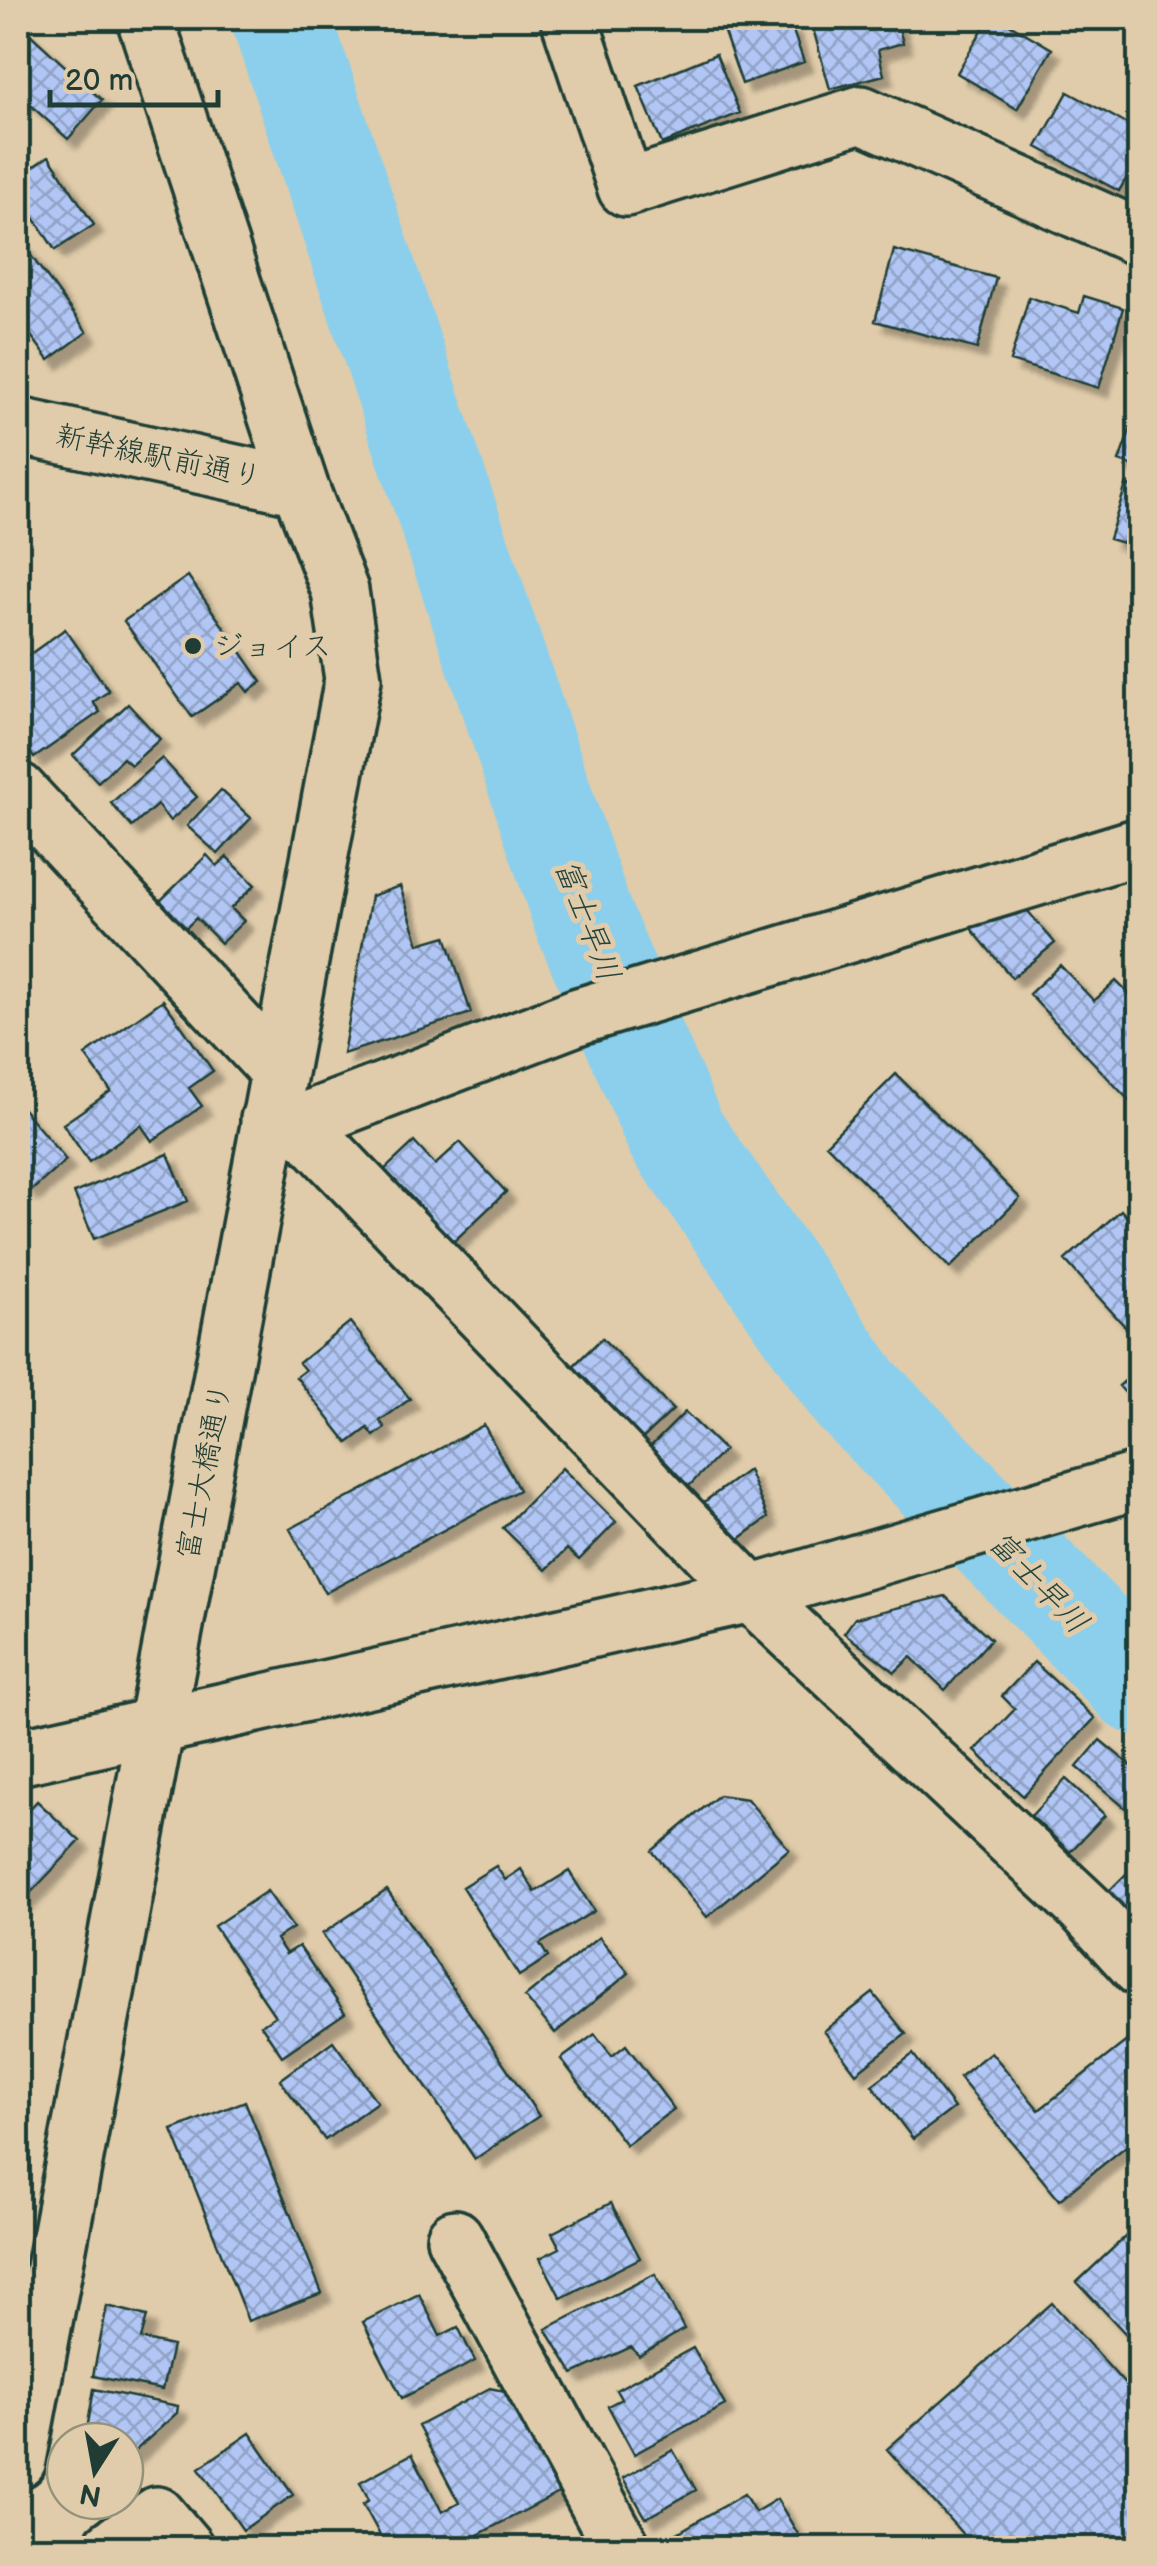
<svg xmlns="http://www.w3.org/2000/svg" width="1157" height="2566" font-family="'Balsamiq Sans','Klee One',sans-serif">
<defs>
<pattern id="building-cross-hatch" width="8" height="8" patternUnits="userSpaceOnUse" patternTransform="scale(2.5)"><rect width="8" height="8" fill="#b2c6f5"/><path d="M0 0l8 8M0 8l8-8" fill="none" stroke="#90a2c7"/></pattern>
<filter id="shadow"><feDropShadow dx="9" dy="9" stdDeviation="2.5" flood-color="#0004"/></filter>
</defs>
<rect width="100%" height="100%" fill="#e0ccaa"/>
<filter id="ink" filterUnits="userSpaceOnUse"><feTurbulence type="fractalNoise" baseFrequency=".01" numOctaves="2"/><feDisplacementMap in="SourceGraphic" scale="20" xChannelSelector="R" yChannelSelector="G"/><feConvolveMatrix kernelMatrix="1 2 1 2 8 2 1 2 1" color-interpolation-filters="sRGB"/></filter>
<g filter="url(#ink)">
<g fill="none" stroke-linecap="round" stroke-linejoin="round">
<!-- river -->
<path stroke="#8bcfec" stroke-width="100" d="M281,18L583,918L676,1135L855,1393L1140,1685"/>
</g>
<!-- building -->
<path fill="url(#building-cross-hatch)" stroke="#1f3d34" stroke-width="2.5" filter="url(#shadow)" d="M719,18H759L765,34L791,25L804,62L742,84Z
M810,18H896L903,43L878,50L884,75L830,89Z
M989,18H999L1052,49L1017,109L957,73Z
M18,23L102,100L68,139L18,94Z
M716,54L740,113L662,144L638,86Z
M1068,92L1140,131V155L1119,191L1037,147Z
M49,156L94,225L55,250L18,193V177Z
M18,238L87,332L49,360L21,322L18,324Z
M894,250L996,278L977,349L875,321Z
M1084,296L1123,308L1099,388L1010,361L1029,297L1079,313Z
M1136,414L1140,415V468L1119,461Z
M1126,485L1140,489V548L1109,539Z
M188,576L262,682L248,692L241,683L192,717L124,621Z
M65,629L109,691L93,702L100,712L34,758L18,735V663Z
M128,704L160,739L131,765L123,758L98,782L73,755Z
M162,758L197,797L170,821L157,805L132,827L111,803Z
M221,790L251,818L218,854L187,826Z
M207,855L217,866L227,857L255,885L231,908L244,921L221,943L196,918L185,929L159,902Z
M400,886L419,944L446,936L471,1013L343,1054L371,896Z
M1027,910L1055,943L1012,978L969,926Z
M1060,965L1094,1001L1116,981L1140,1005L1139,1111L1029,994Z
M163,1000L213,1071L189,1088L202,1106L152,1141L141,1125L89,1162L63,1124L111,1091L85,1055Z
M896,1074L1020,1198L950,1268L826,1144Z
M18,1103L66,1160L30,1192L18,1178Z
M414,1142L435,1165L460,1142L506,1192L449,1246L381,1173Z
M168,1154L188,1201L94,1239L74,1193Z
M1121,1210L1140,1231V1343L1065,1260Z
M350,1322L410,1399L380,1421L385,1428L374,1436L368,1428L348,1443L296,1377L305,1370L299,1363Z
M602,1338L673,1410L637,1444L567,1372Z
M1140,1368V1410L1119,1386Z
M685,1412L724,1450L683,1492L644,1453Z
M484,1425L519,1490L325,1593L290,1529Z
M562,1468L616,1522L579,1560L567,1549L546,1570L503,1528Z
M748,1470L768,1518L732,1544L697,1507Z
M945,1596L991,1639L945,1690L911,1657L895,1672L844,1633L855,1618Z
M1034,1662L1095,1718L1023,1796L975,1751L1015,1709L1002,1696Z
M1100,1740L1140,1773L1137,1818L1077,1767Z
M1066,1779L1105,1815L1070,1852L1031,1816Z
M719,1795L747,1799L789,1849L707,1917L652,1851Z
M37,1801L80,1841L18,1906V1821Z
M1140,1860V1923L1108,1892Z
M496,1866L505,1880L521,1869L535,1892L569,1871L594,1911L540,1944L548,1957L519,1976L462,1887Z
M387,1890L539,2116L475,2159L322,1934Z
M267,1891L293,1928L276,1939L286,1954L299,1946L345,2013L282,2056L261,2025L275,2016L214,1926Z
M599,1937L629,1973L555,2033L525,1997Z
M873,1993L906,2034L856,2073L824,2031Z
M1138,2032L1140,2135L1059,2200L959,2077L991,2052L1039,2110Z
M595,2034L612,2056L626,2045L674,2109L626,2145L561,2059Z
M333,2041L377,2102L325,2140L280,2080Z
M913,2054L954,2108L913,2139L872,2085Z
M245,2101L322,2293L248,2321L172,2130Z
M611,2203L640,2258L561,2298L540,2258L560,2248L552,2233Z
M1140,2223V2349L1077,2282Z
M655,2274L684,2329L639,2356L631,2347L573,2374L546,2329Z
M419,2294L440,2336L458,2327L475,2361L402,2398L363,2322Z
M1052,2303L1140,2401V2548H975L887,2449Z
M107,2306L147,2316L141,2339L172,2346L162,2390L93,2376Z
M693,2348L725,2405L634,2454L608,2406L621,2399L616,2390Z
M490,2388L511,2392L564,2490L472,2538L478,2548H387L363,2504L369,2500L360,2482L412,2454L442,2512L459,2503L418,2426Z
M94,2389L178,2406L177,2413L125,2460V2441H85Z
M250,2433L293,2495L243,2530L199,2468Z
M673,2450L696,2490L646,2518L623,2478Z
M744,2494L755,2512L777,2499L804,2544L796,2548H665L662,2542Z"/>
<g fill="none" stroke-linecap="round" stroke-linejoin="round">
<defs>
<path id="minor" d="M569,18L626,188L861,114L1140,238
M18,791L278,1071
M269,1119L299,1123L579,1016L1140,846
M299,1123L751,1594L1086,1909L1140,1968
M455,2238L622,2548
M111,2548L157,2515L185,2548"/>
<path id="tertiary" d="M18,426L300,487
M18,1757L751,1594L1140,1480
M18,2460L353,679L340,591L300,487L145,18"/>
</defs>
<!-- minor casing -->
<use href="#minor" stroke="#1f3d34" stroke-width="62"/>
<!-- tertiary casing -->
<use href="#tertiary" stroke="#1f3d34" stroke-width="62"/>
<!-- minor -->
<use href="#minor" stroke="#e0ccaa" stroke-width="55"/>
<!-- tertiary -->
<use href="#tertiary" stroke="#e0ccaa" stroke-width="55"/>
</g>
</g>
<!-- markers -->
<circle fill="#1f3d34" stroke="#e0ccaa" stroke-width="4" cx="193" cy="646" r="10"/>
<g text-anchor="middle" stroke-width="10" stroke-linejoin="round" paint-order="stroke">
<!-- street labels -->
<g font-size="30" fill="#1f3d34" stroke="#e0ccaa">
<text transform="translate(159 456) rotate(12)" y="10">新幹線駅前通り</text>
<text transform="translate(204 1471) rotate(-79)" y="10">富士大橋通り</text>
</g>
<!-- poi labels -->
<g font-size="30" fill="#1f3d34" stroke="#e0ccaa" text-anchor="start">
<text x="213" y="656">ジョイス</text>
</g>
<!-- water labels -->
<g font-size="32" font-style="italic" fill="#24443d" stroke="#e0ccaa">
<text transform="translate(588 920) rotate(69)" y="11">富士早川</text>
<text transform="translate(1039 1582) rotate(46)" y="11">富士早川</text>
</g>
</g>
<!-- margin -->
<rect width="1157" height="2566" fill="none" stroke="#e0ccaa" stroke-width="60"/>
<rect x="30" y="30" width="1097" height="2506" fill="none" stroke="#1f3d34" stroke-width="4" filter="url(#ink)"/>
<!-- north arrow -->
<g transform="translate(95 2471) rotate(191)"><circle r="48" fill="#e0ccaa" stroke="#93937b" stroke-width="2.5"/>
<path d="M0-8L18 38L0 25L-18 38Z" fill="#1f3d34"/>
<text y="-15" font-size="28" font-weight="bold" text-anchor="middle" fill="#1f3d34">N</text>
</g>
<!-- scale -->
<path d="M50 90v15h168v-15" fill="none" stroke="#1f3d34" stroke-width="5"/>
<text x="65" y="90" font-size="30" fill="#1f3d34" stroke="#e0ccaa" stroke-width="8" paint-order="stroke">20 m</text>
</svg>
